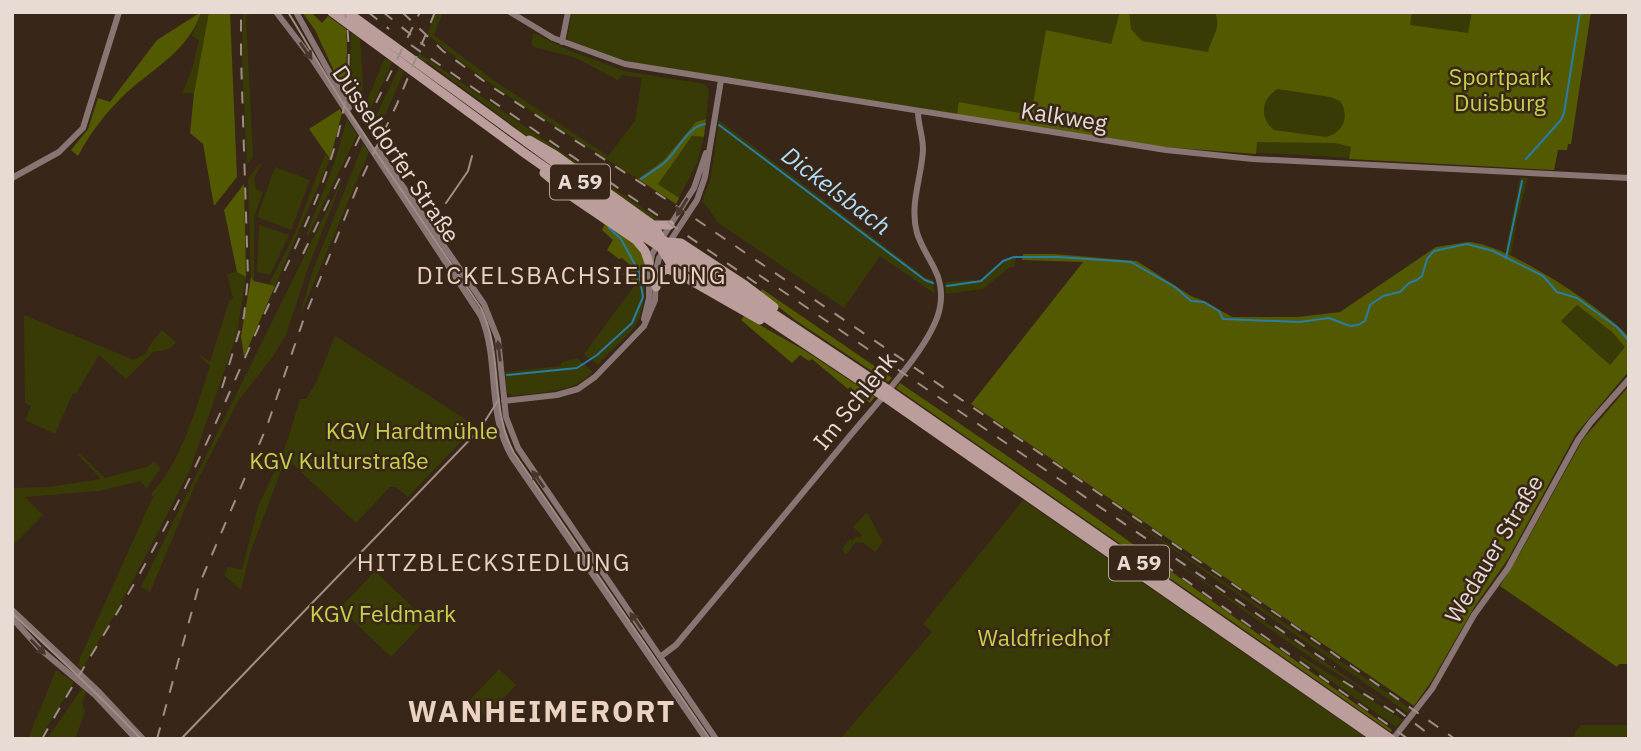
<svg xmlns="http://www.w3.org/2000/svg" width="1641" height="751" font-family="'IBM Plex Sans',sans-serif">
<rect width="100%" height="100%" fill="#382619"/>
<!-- green -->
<path fill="#383b06" d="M201,12H209L194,93H182L192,69L199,40L192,36Z
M243,12H255L246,16L253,157L247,165L242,56Z
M436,12H443L434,35L492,79L608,156L635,121L642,78L622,75L618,80L574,57L534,47L531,44L534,33L566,49L624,71L705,84L709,90L706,119L696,122L663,161L638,179C567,133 491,90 427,34Z
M572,12H1591L1571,144H1568L1567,150H1558L1554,170H1551L1164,147L629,62L600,53L567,40Z
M351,33L360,38L363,88L355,110L350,101Z
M419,53L664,223H657L525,136L517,130V128L426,61L424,63L417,58Z
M385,58L392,63L364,123L360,116Z
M399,68L404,72L375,138L369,130Z
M347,119L357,135L308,236L306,235L335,161Z
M719,120L925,277L933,280L935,294L880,256L844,308L717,222L707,206L702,202L711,176Z
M692,136L704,137L697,163L679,198L658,184L665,170Z
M363,144L369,152L299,318L312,273Z
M325,154L330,159L275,286L269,284L295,233Z
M260,163L261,164L254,180L256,189L263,192L254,217V281L251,277L248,179Z
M275,167L310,180L291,230L257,217Z
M343,178L307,271L286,335L272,358L238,401L195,485L150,592L141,587Z
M1520,178H1528L1517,219L1511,256L1505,253Z
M259,225L289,235L270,275L257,272Z
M1017,255L1014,267H1010L983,289L946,294L945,282L974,280V282C991,276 999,258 1017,255Z
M237,272L246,277L237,334L190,470L118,609L82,669L78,666L80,658L153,497L151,494C182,461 196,408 210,366L197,353L210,362L229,301L233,298L227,274Z
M645,279C644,334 630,328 598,365L584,354L635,285Z
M1577,305L1613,333L1625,347L1610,365L1561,321Z
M24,315L134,360L146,353L149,346L162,330L176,342L170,349L153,352L126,379L99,355L76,394L73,393L55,434L25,420L31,406L25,403Z
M335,336L473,424V429L408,497L396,487H390L356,523L286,458L251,550L241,590L225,576L227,567L242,569L258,507L276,468L280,464L300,399H306L316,383Z
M577,358L593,372C572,394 540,392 512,396L507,393L505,372L561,366V363Z
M79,453L105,478L149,466L154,461L161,468L146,489L141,481L99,491L25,497L43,515L12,546V488L49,487L101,479L77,454Z
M1062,472L1411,709L1408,713Z
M1023,500L1368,739H840L932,632L923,624Z
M867,512L883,542L875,552L864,543L856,542L846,555L842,549L850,539L852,541L856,536L859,538L862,535L853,527Z
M1151,545L1394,709L1304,653Z
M375,571L426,620L391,657L340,608Z
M1301,656L1403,720L1396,727L1299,658Z
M499,669L516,685L486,717L470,700Z
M56,670L74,682L40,739H28Z
M82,688L86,692L82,703L85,712L76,737L47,739Z
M1581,725H1629V739H1575V733Z"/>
<!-- forest -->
<path fill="#535900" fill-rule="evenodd" d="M201,12C189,51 152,69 124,95C105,114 90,133 78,156L71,150L88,129L98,98L110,102L157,40Z
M209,12H230L237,177L214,206L203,144L190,133L194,93Z
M302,12H311L322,23L328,16L346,29L347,47L345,95L315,30Z
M1120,12H1129L1131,29L1142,41L1208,52C1211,37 1222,29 1215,12H1412L1410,25L1468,33L1472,12H1591L1571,144H1568L1567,150H1558L1554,170L1349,159L1351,147L1336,143L1257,142L1256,154L1164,147L957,115L959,102L1031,115L1046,30L1111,44ZM1278,89L1330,97L1340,101C1350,115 1344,133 1326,137L1274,130C1259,118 1261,98 1278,89Z
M340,109L342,113L330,159L309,129Z
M706,119L704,137L692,136L658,184L679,198L676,204L638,179L663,161L696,122Z
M244,184L246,277L237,272L224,210Z
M606,222C631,240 647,245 645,279L635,285L623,274L630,265L622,258L619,259L607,250L613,240L602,230Z
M1468,242C1506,243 1603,308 1629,337V371L1576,434L1508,559L1475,606L1431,682L1414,706L971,404L1083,262L1022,260L1023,254H1054L1137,261L1191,296L1204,301L1232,317H1298L1340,312L1436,247ZM1577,305L1613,333L1625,347L1610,365L1561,321Z
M251,277L254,281L275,286L244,357L241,336Z
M762,289L892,378L888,382L795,320L760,292Z
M744,316L804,350L875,397L870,403L850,387L848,389L812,359L809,361L800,355L792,363L741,320Z
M900,383L1063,494L1392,730L1391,732L896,388Z
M1629,386V664H1619L1617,667L1500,586L1519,555L1583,439Z"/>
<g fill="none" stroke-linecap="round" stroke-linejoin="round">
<!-- stream -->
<path stroke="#287ea5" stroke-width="2" d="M719,125L925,280L933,283
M1526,159L1561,120L1564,113L1580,12
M641,179C649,173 657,169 664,163C678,151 687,127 705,124
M1506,258L1522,181
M947,286L981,281L1003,261L1014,257H1059L1131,262L1175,287L1191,301L1204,302L1219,311L1223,319L1299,322L1329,318L1350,326L1358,325L1365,321L1370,305L1383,296L1400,292L1409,283L1417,280L1422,276L1427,259L1434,251L1467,244L1493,251L1543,276L1557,292L1577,298L1617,327L1629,341
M507,375L577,368L597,355L632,323L643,297L639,272L621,239L609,228"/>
<!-- secondary -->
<path stroke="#897674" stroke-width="6" d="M276,12L313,60L481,316C500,361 486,413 512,457L706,739
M296,12L349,108
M510,12L553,38L625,64L1166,150L1253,159L1629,178
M562,42L568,12
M377,149L484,304L498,339L506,417L518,448L716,739
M12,178L59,152L83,128L119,12
M644,319L649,298V272L652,254L694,188L706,153
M504,401L557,395L578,389L595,377L644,326L655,300L656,270L659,258L697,200L705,177L721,80
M12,610L99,692L143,739
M12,618L40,649L95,695L136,739
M660,657L676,645C734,576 792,506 849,437C874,406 934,344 940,307C946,273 926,261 917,233C909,204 922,177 923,149C923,136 918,124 918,112
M1393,739L1432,689L1474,615L1508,568L1578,440L1591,422L1629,379"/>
<!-- highway -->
<path stroke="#bb9d9b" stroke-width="9" d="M332,12L523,152L640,234L886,398L1377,739
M347,12L645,228L884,387L1391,739
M529,140L555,155L653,225L660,236
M544,173L574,198L636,240L645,251L649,263
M653,225H670
M668,242L681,243L745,285L774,307
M662,250L676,272L760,320
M656,287L661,272L667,269L676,272"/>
<!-- tram -->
<path stroke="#9e8f85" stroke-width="2" d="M288,12L342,102L481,308C504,355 489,408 514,453L710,739
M446,203L468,171L472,156
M12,613C55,655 100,695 141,739
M181,739L480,429L499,399"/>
<!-- rail -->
<path stroke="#9e8f85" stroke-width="2" stroke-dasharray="12 12" stroke-linecap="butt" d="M368,12L389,29
M383,12L425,46
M402,12L443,51L492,87L675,205L1284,619L1455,739
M411,45L766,290
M303,254L420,12
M759,275L1335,667
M222,388L244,316L248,277L241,56V12
M1163,564L1408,739
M1343,681L1403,718
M1396,709L1435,739
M42,739C78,674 120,612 155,546C196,471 229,393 264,315C307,220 364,120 345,12
M157,739L199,585L267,426L303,321L357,188L397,104L435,12"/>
</g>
<!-- one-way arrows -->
<defs><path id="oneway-solid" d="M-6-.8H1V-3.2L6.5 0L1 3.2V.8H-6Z" transform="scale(1.75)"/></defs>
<g fill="#48362b">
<use href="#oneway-solid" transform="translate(306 51) rotate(55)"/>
<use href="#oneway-solid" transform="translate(682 207) rotate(122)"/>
<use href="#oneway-solid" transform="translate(499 351) rotate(-97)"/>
<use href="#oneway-solid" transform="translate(538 479) rotate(-125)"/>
<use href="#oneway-solid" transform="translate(636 621) rotate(-125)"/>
<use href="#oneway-solid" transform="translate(38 647) rotate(45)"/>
</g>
<g text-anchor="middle" stroke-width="5" stroke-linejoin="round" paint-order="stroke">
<!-- shield labels -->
<g fill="#382619" stroke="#b3a59b" stroke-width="2">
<rect x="550" y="164.5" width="60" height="35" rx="5"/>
<rect x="1109" y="545.5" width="60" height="35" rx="5"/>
</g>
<g font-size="21" font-weight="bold" fill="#e8dbd3">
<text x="580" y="189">A 59</text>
<text x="1139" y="570">A 59</text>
</g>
<!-- park labels -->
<g font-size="23" fill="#c5d04b" stroke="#382619">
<text x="1500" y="85">Sportpark<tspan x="1500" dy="26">Duisburg</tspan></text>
<text x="412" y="439">KGV Hardtmühle</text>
<text x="339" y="469">KGV Kulturstraße</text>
<text x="383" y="622">KGV Feldmark</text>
<text x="1044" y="646">Waldfriedhof</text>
</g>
<!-- street labels -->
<g font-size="23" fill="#e8dbd3" stroke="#382619">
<text transform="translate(1064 117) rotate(9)" y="8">Kalkweg</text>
<text transform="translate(396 154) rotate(56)" y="8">Düsseldorfer Straße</text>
<text transform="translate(855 401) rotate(-51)" y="8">Im Schlenk</text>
<text transform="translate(1494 549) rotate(-59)" y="8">Wedauer Straße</text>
</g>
<!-- water labels -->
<g font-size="24" font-style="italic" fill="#afdff9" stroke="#382619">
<text transform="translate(836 191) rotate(37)" y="8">Dickelsbach</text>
</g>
<!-- neighbourhood labels -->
<g font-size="24" letter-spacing="2" fill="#ebd2c1" stroke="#382619">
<text x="572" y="284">DICKELSBACHSIEDLUNG</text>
<text x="494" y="571">HITZBLECKSIEDLUNG</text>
</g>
<!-- district labels -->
<g font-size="30" font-weight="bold" letter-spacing="2" fill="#ebd2c1" stroke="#382619">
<text x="542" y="722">WANHEIMERORT</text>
</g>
</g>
<!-- border -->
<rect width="1641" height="751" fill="none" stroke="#e8dbd3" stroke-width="28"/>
</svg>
